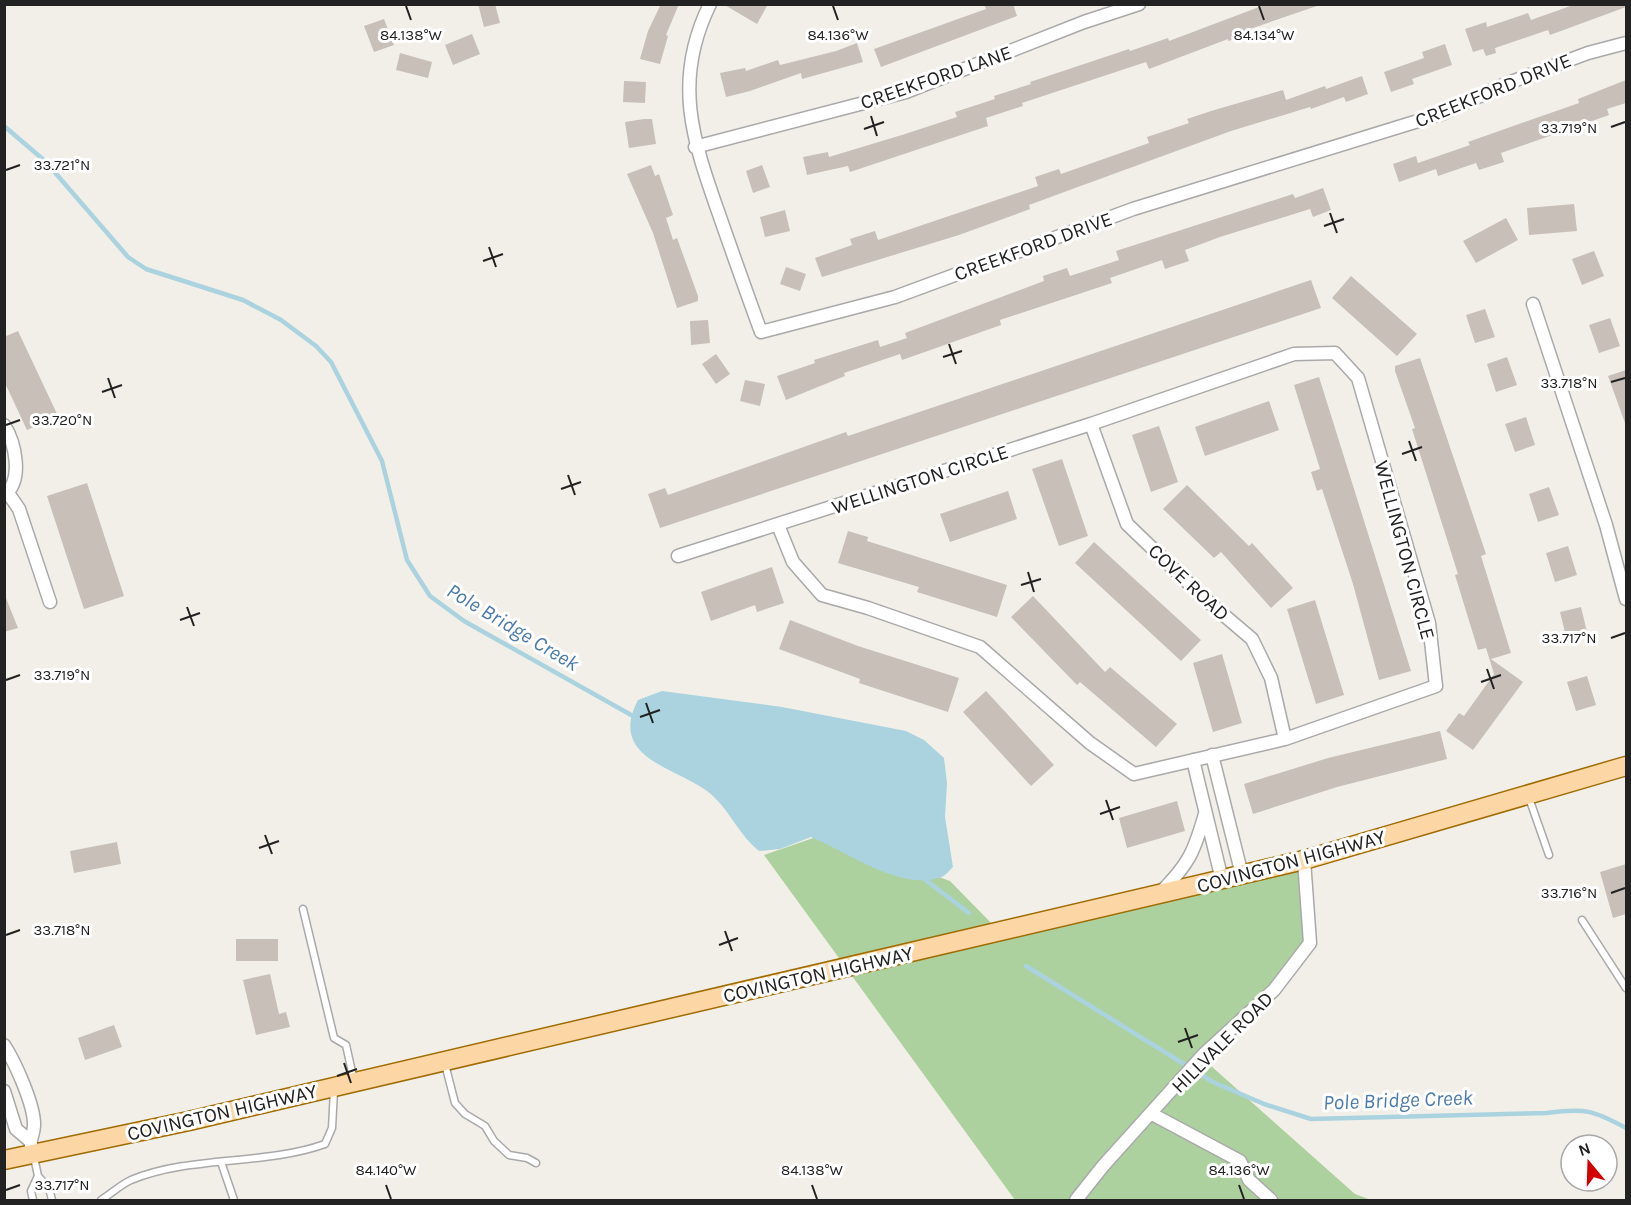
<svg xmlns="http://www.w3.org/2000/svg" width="1631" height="1205" font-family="Karla,sans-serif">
<rect width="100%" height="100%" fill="#f2efe9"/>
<!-- forest -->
<path fill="#add19e" d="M822,835L950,881L999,931L1242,866L1304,870L1310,943L1201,1057L1355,1194L1371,1200H1015L764,855Z"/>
<!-- water -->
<path fill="#aad3df" d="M662,691L782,707L906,731L924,740L944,758L947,783L945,817L953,867C949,871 944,877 939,878C899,890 847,852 811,837L780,849L759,851C740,836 732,815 715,798C687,768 605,763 638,700Z"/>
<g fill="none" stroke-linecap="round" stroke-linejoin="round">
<!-- stream -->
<path stroke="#aad3df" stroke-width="4.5" d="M4,126L45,161L128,257L146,269L243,300L281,320L316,346L331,362L382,461L407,560L430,596L464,621L633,716
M923,878L969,913
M1026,966L1213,1082L1264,1104L1311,1119L1547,1113C1585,1108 1593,1110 1626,1128"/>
</g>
<!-- building -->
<path fill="#c7bfb8" d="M478,4H495L500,23L484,27Z
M661,4H679L666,35L668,36L660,64L640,59L648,31Z
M723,4H768L757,24Z
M984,4H1013L1017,16L881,67L874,49L986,9Z
M1267,4L1317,6L1247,30L1249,34L1228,41V39L1149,69L1146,62L1022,103L1023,106L986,118L988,126L850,172L848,166L807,175L803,157L828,152L829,157L905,134L957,117L955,112L995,99L994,96L1031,84L1030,82L1129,49L1130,51L1168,38L1169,41Z
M1576,4H1626V7L1550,35L1548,30L1495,48L1496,53L1486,56L1483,49L1473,52L1465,29L1486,22L1487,27L1528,13L1531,20Z
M384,19L394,45L374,52L364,26Z
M472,34L480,54L453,65L445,45Z
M857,43L863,62L802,79L801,73L750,91L726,97L720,73L745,68L746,71L778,60L780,65L836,51Z
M1445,44L1452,65L1412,79L1414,84L1391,92L1384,72L1424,58L1422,52Z
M400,53L432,62L428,78L396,70Z
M1362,76L1368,94L1346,102L1344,97L1311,109L1310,107L1231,131L1067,191L1029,205L1030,209L959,235L822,277L815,258L852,245L850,239L875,231L878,240L1038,186L1035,177L1059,169L1061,174L1149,143L1147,137L1189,123L1187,119L1211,111L1283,90L1286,100L1325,86L1326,89Z
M1626,80V103L1607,109L1609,115L1501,153L1504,162L1479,170L1476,163L1438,176L1436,169L1399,182L1393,164L1416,156L1418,163L1470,145L1468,142L1579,103L1578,99Z
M624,81L646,82L645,103L623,102Z
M644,119H652L656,144L629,148L625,122Z
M651,165L655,176L659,174L673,215L666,218L673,240L677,238L698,296V301L677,308L653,233L627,174Z
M762,165L770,187L753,193L746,171Z
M1323,188L1331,210L1313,217L1310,209L1220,237L1185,250L1189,261L1165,269L1162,260L1110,278L1112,283L1000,320L1001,325L922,353L902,360L900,354L844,373L845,376L786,400L777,376L815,363L814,360L878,340L880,347L907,338L905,333L1044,281L1043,276L1067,268L1070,276L1119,260L1116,251L1293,194L1295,198Z
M1574,204L1577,231L1529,235L1527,208Z
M785,210L790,231L765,237L760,217Z
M1506,218L1518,240L1476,263L1463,241Z
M1594,251L1604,276L1582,285L1572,259Z
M786,267L806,274L800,291L780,284Z
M1351,276L1417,334L1397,356L1332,298Z
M1311,280L1321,308L660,528L648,494L665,488L668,495L846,432L848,436Z
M1485,309L1495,337L1475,343L1466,315Z
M1610,318L1620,346L1599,353L1589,325Z
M708,320L710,343L691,345L690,321Z
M18,331L58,416L27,430L4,381V337Z
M716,354L730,374L716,384L702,364Z
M1507,357L1517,385L1496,392L1487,364Z
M1420,358L1486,554L1481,556L1511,653L1491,659L1523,682L1473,750L1446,731L1459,713L1464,716L1494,674L1486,648L1478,650L1455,575L1458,574L1412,429L1415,428L1395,371V366Z
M1626,370V423H1625L1608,376Z
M1319,377L1411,671L1379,680L1353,584L1322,489L1317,491L1311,472L1320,469L1294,385Z
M745,380L765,384L760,406L740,401Z
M1269,401L1279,430L1205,456L1195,427Z
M1526,417L1535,445L1515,452L1505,424Z
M1159,426L1178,482L1151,492L1132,435Z
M1062,459L1088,536L1059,546L1032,469Z
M87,483L124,596L84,609L47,496Z
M1187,485L1249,546L1252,543L1293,588L1271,608L1221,552L1214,558L1163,509Z
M1549,487L1559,515L1538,522L1529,494Z
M1008,491L1017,519L950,542L940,514Z
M848,531L868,537L867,541L1007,585L997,617L917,592L919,587L838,563Z
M1094,542L1201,640L1181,661L1075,563Z
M1568,546L1577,575L1555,582L1546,553Z
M772,567L784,603L757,612L755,605L711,621L701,592Z
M4,593L18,628L4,632Z
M1033,596L1105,672L1110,667L1177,724L1156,747L1080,682L1077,685L1011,617Z
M1315,600L1344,695L1316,704L1287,609Z
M1581,607L1588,636L1567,641L1560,612Z
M790,620L858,646L959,678L948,712L859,683L860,679L779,649Z
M1222,654L1242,723L1213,732L1193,663Z
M1587,676L1596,705L1576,711L1567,682Z
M986,691L1054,765L1031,786L963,712Z
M1440,731L1447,759L1337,787L1253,814L1244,784L1328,758Z
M1177,801L1185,831L1127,848L1119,818Z
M117,842L121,864L74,873L70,851Z
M1626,864V914L1613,918L1600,872Z
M236,939H278V961H236Z
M270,974L279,1014L286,1012L290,1027L256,1035L243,980Z
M114,1025L122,1047L85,1060L78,1038Z"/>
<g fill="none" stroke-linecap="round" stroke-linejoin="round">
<defs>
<path id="lane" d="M1529,798L1549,855
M303,909L334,1038L346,1045L354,1081
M1582,920L1626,988
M445,1064L455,1103L465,1114L485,1126L494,1141L509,1155L527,1158L536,1163
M34,1157L38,1176L49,1188L52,1200
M221,1162L234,1200
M33,1200L31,1191L38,1176
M101,1200C111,1194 120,1185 131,1180C192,1155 263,1166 325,1144L332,1128L334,1090"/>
<path id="street" d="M710,4C671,83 694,143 721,220C734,257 747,294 761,332L895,297L1133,209L1444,113L1503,85L1588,53L1626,43
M695,147L906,92L1084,22L1139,4
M1533,304L1606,525L1626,599
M1091,424L1127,524L1205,599L1252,639L1271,678L1285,739
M4,425C15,442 24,481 4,495
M8,493L19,509L50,602
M678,556L1091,424L1294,354L1335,353L1358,378L1429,623L1436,686L1285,739L1134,774L1090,743L980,647L868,608L822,595L793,562L778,525
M1212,755L1242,875
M1193,760L1222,880
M1160,893C1189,864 1194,852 1205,814
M4,1045C15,1062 35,1106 34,1126C33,1140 28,1137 33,1154
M4,1091L16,1129L29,1140
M1152,1114L1240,1161L1249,1180L1271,1200
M1076,1200L1103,1166L1203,1055L1274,990L1310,943L1304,860"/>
<path id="primary" d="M4,1160L189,1121L1304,860L1626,766"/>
</defs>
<!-- lane casing -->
<use href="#lane" stroke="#a9a9a9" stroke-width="9"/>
<!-- street casing -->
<use href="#street" stroke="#a9a9a9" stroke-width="15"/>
<!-- primary casing -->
<use href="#primary" stroke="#a06b00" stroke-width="21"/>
<!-- lane -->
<use href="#lane" stroke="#fff" stroke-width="6"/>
<!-- street -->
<use href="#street" stroke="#fff" stroke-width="12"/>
<!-- primary -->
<use href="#primary" stroke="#fcd6a4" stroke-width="18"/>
</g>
<!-- ticks -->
<path fill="none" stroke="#222" stroke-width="2" d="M406,6L411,20M833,6L838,20M1259,6L1264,20M871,116L877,136M1611,127L1625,122M864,129L884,122M6,170L20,165M1330,213L1337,233M1324,226L1344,219M489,247L496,267M483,261L503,254M949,344L956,364M943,357L962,351M108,378L115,398M1611,382L1625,378M102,392L122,385M6,425L20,420M1409,441L1416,461M1402,454L1422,447M568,475L575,495M561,489L581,482M1028,572L1034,592M1021,585L1041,579M187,607L194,626M180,620L200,613M1611,638L1625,633M1487,669L1494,689M6,680L20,675M1481,682L1501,675M646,703L653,723M640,717L660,710M1106,800L1113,820M1100,814L1120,807M265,835L272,854M259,848L279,841M1611,893L1625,888M725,931L732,951M6,935L20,930M719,945L738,938M1185,1028L1192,1048M1178,1042L1198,1035M344,1063L351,1083M337,1076L357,1069M386,1185L391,1199M812,1185L817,1199M1239,1185L1244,1199M6,1190L20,1185"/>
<g text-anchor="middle" stroke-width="6" stroke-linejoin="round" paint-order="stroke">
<!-- street labels -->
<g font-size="20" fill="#222" stroke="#fff">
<text transform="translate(936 77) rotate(-19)" y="7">CREEKFORD LANE</text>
<text transform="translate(1493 90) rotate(-22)" y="7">CREEKFORD DRIVE</text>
<text transform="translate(1033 246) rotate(-20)" y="7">CREEKFORD DRIVE</text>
<text transform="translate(920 479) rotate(-18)" y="7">WELLINGTON CIRCLE</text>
<text transform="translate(1405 550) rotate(75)" y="7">WELLINGTON CIRCLE</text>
<text transform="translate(1189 582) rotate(43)" y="7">COVE ROAD</text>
<text transform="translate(1291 861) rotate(-15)" y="7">COVINGTON HIGHWAY</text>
<text transform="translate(818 974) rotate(-13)" y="7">COVINGTON HIGHWAY</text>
<text transform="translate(1222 1042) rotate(-45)" y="7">HILLVALE ROAD</text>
<text transform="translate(222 1112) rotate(-13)" y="7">COVINGTON HIGHWAY</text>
</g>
<!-- water labels -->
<g font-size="21" font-style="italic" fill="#4a7aab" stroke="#fff">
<text transform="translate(513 627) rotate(31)" y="7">Pole Bridge Creek</text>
<text transform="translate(1398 1100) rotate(-2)" y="7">Pole Bridge Creek</text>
</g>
</g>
<g font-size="15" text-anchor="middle" fill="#222" stroke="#fff" stroke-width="6" stroke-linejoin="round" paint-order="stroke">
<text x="411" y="40">84.138°W</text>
<text x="838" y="40">84.136°W</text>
<text x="1264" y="40">84.134°W</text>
<text x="1569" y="133">33.719°N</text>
<text x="62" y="170">33.721°N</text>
<text x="1569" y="388">33.718°N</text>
<text x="62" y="425">33.720°N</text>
<text x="1569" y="643">33.717°N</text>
<text x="62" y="680">33.719°N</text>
<text x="1569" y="898">33.716°N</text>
<text x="62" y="935">33.718°N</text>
<text x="386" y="1175">84.140°W</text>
<text x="812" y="1175">84.138°W</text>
<text x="1239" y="1175">84.136°W</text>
<text x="62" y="1190">33.717°N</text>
</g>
<!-- border -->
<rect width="1631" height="1205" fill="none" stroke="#222222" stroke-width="12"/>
<!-- north arrow -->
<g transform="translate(1589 1163) rotate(341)"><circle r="28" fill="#ffffff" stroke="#a7a7a7" stroke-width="1.5"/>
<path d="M0-4.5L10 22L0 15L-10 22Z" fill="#d40000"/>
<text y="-9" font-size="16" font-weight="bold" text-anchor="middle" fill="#222222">N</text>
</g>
</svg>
